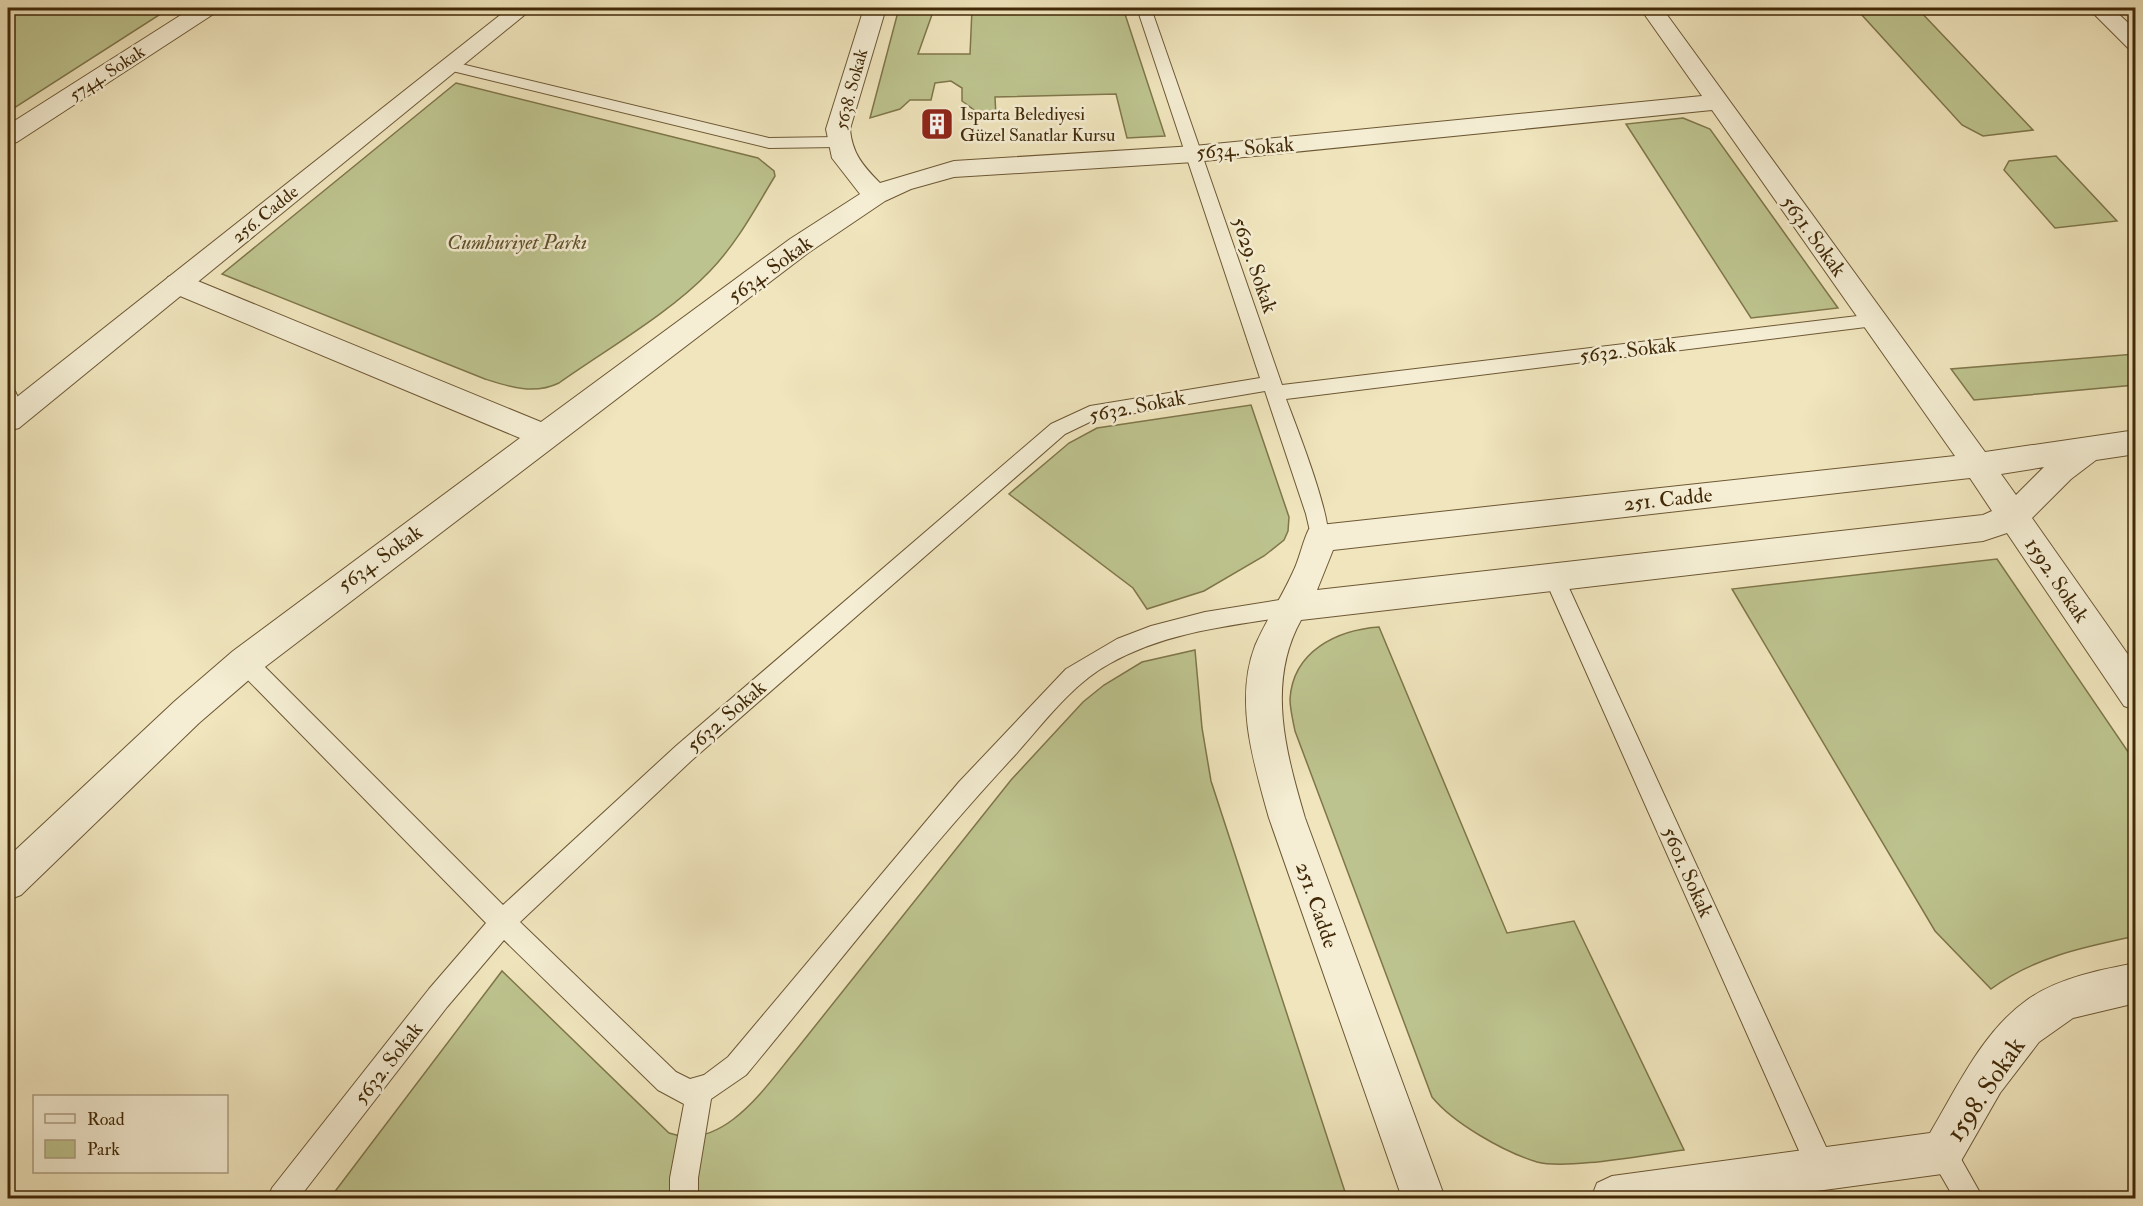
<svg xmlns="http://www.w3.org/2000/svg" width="2143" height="1206" font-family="'IM FELL Double Pica',serif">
<rect width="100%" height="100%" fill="#f0e5bd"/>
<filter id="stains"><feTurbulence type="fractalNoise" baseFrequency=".00333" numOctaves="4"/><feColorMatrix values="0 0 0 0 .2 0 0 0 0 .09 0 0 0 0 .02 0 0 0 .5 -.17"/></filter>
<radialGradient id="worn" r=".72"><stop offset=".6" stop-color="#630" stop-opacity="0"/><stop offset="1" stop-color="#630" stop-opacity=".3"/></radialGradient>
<!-- green -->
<path fill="#bdc38e" stroke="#7f764a" stroke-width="1.5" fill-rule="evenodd" d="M8,8H170L8,112Z
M899,8H1123L1165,136L1127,138L1116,94L995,97L996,117C980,118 974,109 962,101V88L951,81L935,83L931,100H910L900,109L870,118ZM972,9L970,54H918L934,9Z
M1917,8L2033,130L1983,136L1962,125L1861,14Z
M456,83L758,158L774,171L775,176C755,209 737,243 710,271C670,313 607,349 559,383C534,395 510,387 485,379L222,274Z
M1683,118L1710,129L1838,308L1751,318L1626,124Z
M2056,156L2117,221L2055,228L2004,170L2009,161Z
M2135,354V385L1974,400L1951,369Z
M1251,405L1289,517L1288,531L1284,540L1264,556L1204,591L1147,609L1133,588L1009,494L1069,443L1097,428Z
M1997,559L2135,762L2136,936C2084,947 2034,957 1991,989L1935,931L1732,589Z
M1379,627L1507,933L1574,921L1684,1150C1650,1154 1567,1170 1537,1162C1504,1152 1453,1123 1432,1097L1295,731C1293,721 1290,709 1290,699C1293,651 1337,630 1379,627Z
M1195,650L1202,728L1211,781L1347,1198H330L502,971L669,1133C723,1153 766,1086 796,1050L1011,780L1083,702L1104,685L1142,662Z"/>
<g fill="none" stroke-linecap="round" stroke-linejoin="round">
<defs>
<path id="service" d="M1137,8H1151L1282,385L1874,314L1880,315L1883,320L1880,325L1874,326L1286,399C1295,423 1336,526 1327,544L1320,546L1313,544L1306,514L1265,391L1094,420L1065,434L692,760L520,922L676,1072L690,1079L704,1075L728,1057L959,782L1066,669L1117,639L1151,626L1205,612L1292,598L1299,601L1303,607L1299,613L1292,616C1229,626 1165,632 1109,664C1071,685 1043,724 1015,755C920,857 835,968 746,1075L711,1099L698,1178V1198H670V1178L684,1104L658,1090L504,940L447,1007L299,1198H268L272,1188L429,989L486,923L237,669L234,662L237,655L245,653L253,655L503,905L676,746L1051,424L1090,406L1260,378Z
M449,61L769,138L838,137L846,142L838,147L769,148L444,69L441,66L444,63Z
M8,389L15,391L25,413L23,418L16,420L8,415Z
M1553,566L1560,569L1563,575L1832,1160L1836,1170L1832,1180L1822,1184L1812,1180L1543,575L1546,569Z
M1942,1139L1952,1143L1983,1198H1954L1928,1153L1932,1143Z"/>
<path id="minor" d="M192,8H218L215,13L17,142L8,144V125Z
M864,8H886L850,129C852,153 863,166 880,183L954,161L1194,146L1702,96L1640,8H1662L1985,452L2136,430V454L2096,460L2071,479L2032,518L2136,666V710L2124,706L2007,533L1983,541L1301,620C1266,683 1286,753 1305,818L1445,1198H1402L1269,818C1254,764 1234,701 1255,646C1266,620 1282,597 1293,572C1300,558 1302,543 1309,529L1320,525L1955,456L1712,110L1194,162L954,177L911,189L885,201L808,253L257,673L199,723L21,895L8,900V857L175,701L233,651L520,438L168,291L164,284L168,277L178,274L188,277L541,422L790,239L860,194L832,158L826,129ZM2044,467L2016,495L2001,474ZM1970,478L1992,511L1983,515L1317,590L1333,550Z
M2088,8H2112L2136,30V50L2128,48Z
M2136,963V1003L2073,1018L2039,1042L2000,1093L1957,1168L1942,1174L1766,1198H1591L1597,1183L1612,1176L1930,1133C1957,1088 1982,1032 2027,1000C2058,978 2099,970 2136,963Z"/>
<path id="tertiary" d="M509,8H533L19,428L8,431V404Z"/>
</defs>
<!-- service casing -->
<use href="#service" stroke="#6d5834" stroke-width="2"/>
<!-- minor casing -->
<use href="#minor" stroke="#6d5834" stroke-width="2"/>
<!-- tertiary casing -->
<use href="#tertiary" stroke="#6d5834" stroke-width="2"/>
<!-- service -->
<use href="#service" fill="#f5eed4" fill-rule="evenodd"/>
<!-- minor -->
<use href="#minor" fill="#f5eed4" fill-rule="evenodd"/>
<!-- tertiary -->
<use href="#tertiary" fill="#f5eed4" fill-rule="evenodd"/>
</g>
<!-- icons -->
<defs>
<symbol id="building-square" viewBox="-11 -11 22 22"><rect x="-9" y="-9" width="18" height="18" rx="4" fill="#8f2418" stroke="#f5eed4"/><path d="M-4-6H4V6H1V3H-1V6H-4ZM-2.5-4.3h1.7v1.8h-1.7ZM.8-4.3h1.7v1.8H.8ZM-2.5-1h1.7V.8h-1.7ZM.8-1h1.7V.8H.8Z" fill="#fff"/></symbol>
</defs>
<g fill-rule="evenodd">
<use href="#building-square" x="918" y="105" width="38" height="38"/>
</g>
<g text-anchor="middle" stroke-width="5" stroke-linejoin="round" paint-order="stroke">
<!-- far-street labels -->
<g font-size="18" fill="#412907" stroke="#f5eed4">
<text transform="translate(107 73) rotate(-33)" y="6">5744. Sokak</text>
<text transform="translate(851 89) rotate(-75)" y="6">5638. Sokak</text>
<text transform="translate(265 214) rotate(-39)" y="6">256. Cadde</text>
</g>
<!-- far-poi labels -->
<g font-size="18" fill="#412907" stroke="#f5eed4" text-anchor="start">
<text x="960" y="120">Isparta Belediyesi<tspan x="960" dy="21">Güzel Sanatlar Kursu</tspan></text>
</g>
<!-- street labels -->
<g font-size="21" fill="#412907" stroke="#f5eed4">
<text transform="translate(1245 148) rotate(-5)" y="7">5634. Sokak</text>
<text transform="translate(1814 236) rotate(54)" y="7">5631. Sokak</text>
<text transform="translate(1255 265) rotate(71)" y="7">5629. Sokak</text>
<text transform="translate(770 269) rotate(-36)" y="7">5634. Sokak</text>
<text transform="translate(1628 350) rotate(-7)" y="7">5632. Sokak</text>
<text transform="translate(1137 406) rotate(-11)" y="7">5632. Sokak</text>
<text transform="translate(1668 499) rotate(-6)" y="7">251. Cadde</text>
<text transform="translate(380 558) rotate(-36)" y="7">5634. Sokak</text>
<text transform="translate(2057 580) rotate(56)" y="7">1592. Sokak</text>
<text transform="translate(726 716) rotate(-41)" y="7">5632. Sokak</text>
<text transform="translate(1688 872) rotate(66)" y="7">5601. Sokak</text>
<text transform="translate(1317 905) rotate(71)" y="7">251. Cadde</text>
<text transform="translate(388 1063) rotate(-52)" y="7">5632. Sokak</text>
</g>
<!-- park labels -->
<g font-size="21" font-style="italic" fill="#605029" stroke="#f5eed4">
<text x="517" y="249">Cumhuriyet Parkı</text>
</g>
<!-- near-street labels -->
<g font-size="26" fill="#412907" stroke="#f5eed4">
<text transform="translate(1985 1089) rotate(-56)" y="9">1598. Sokak</text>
</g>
</g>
<!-- margin -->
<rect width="2143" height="1206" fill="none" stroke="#f0e5bd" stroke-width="30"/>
<rect x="9" y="9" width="2125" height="1188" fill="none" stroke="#412907" stroke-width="3"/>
<rect x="15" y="15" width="2113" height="1176" fill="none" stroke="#412907" stroke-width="1.5"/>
<!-- legend -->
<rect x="33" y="1095" width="195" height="78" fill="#f5eed4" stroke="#ad9f82" stroke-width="1.5"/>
<rect x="45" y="1114" width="30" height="9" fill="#f5eed4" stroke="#ad9f82" stroke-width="1.5"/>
<text x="87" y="1125" font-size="18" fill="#412907">Road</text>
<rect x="45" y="1140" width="30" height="18" fill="#bdc38e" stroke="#ad9f82" stroke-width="1.5"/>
<text x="87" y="1155" font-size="18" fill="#412907">Park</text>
<rect width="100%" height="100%" filter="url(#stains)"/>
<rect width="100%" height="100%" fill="url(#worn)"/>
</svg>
